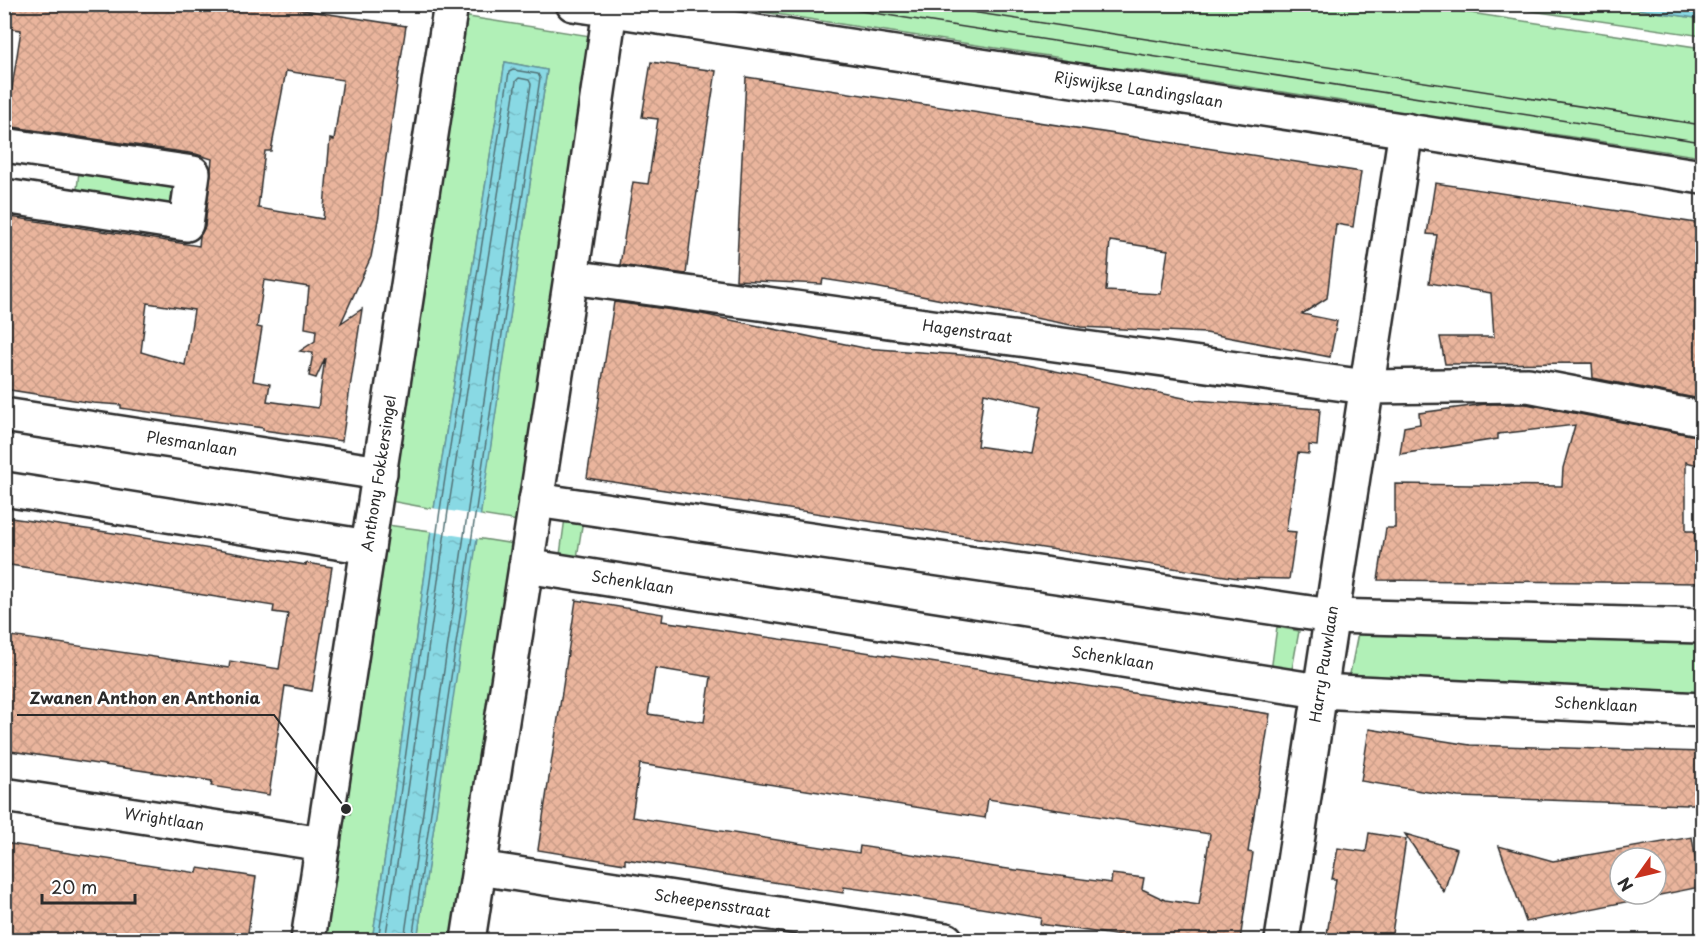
<svg xmlns="http://www.w3.org/2000/svg" width="1707" height="945" font-family="'Playpen Sans',sans-serif">
<defs>
<pattern id="water-ripples" width="26" height="14" patternUnits="userSpaceOnUse" patternTransform="scale(1.5)"><rect width="26" height="14" fill="#89d9e4"/><path d="M2 4q2-2 4 0t4 0M15 11q2-2 4 0t4 0" fill="none" stroke="#76bac4"/></pattern>
<pattern id="building-cross-hatch" width="8" height="8" patternUnits="userSpaceOnUse" patternTransform="scale(1.5)"><rect width="8" height="8" fill="#eab59d"/><path d="M0 0l8 8M0 8l8-8" fill="none" stroke="#c99c87"/></pattern>
</defs>
<rect width="100%" height="100%" fill="#fff"/>
<filter id="ink" filterUnits="userSpaceOnUse"><feTurbulence type="fractalNoise" baseFrequency=".0167" numOctaves="2"/><feDisplacementMap in="SourceGraphic" scale="12" xChannelSelector="R" yChannelSelector="G"/><feConvolveMatrix kernelMatrix="1 2 1 2 8 2 1 2 1" color-interpolation-filters="sRGB"/></filter>
<g filter="url(#ink)">
<!-- grass -->
<path fill="#b1f0b7" stroke="#6e8e71" stroke-width="1.5" d="M718,5H1418L1702,48V157L1442,117L1440,127L1373,117L1374,106L1124,68L1122,78L1060,69L1061,58Z
M1491,5H1609L1702,19V36Z
M462,16L597,37L518,521L480,515L547,70L505,62L434,509L390,501Z
M79,172L177,186L174,210L76,197Z
M565,518L583,520L576,564L559,562Z
M387,525L431,531L388,837L372,940H319L339,812L350,814L352,805L340,803Z
M476,538L514,544L458,940H417Z
M1277,627L1299,631L1291,675L1271,671Z
M1365,631L1702,635V700L1348,684L1358,633Z"/>
<!-- water -->
<path fill="url(#water-ripples)" stroke="#63939a" stroke-width="1.5" d="M1609,5H1702V19Z
M505,62L547,70L417,940H372L388,837L434,509Z"/>
<!-- pier -->
<path fill="#fff" d="M432,508L483,516L479,539L428,531Z"/>
<g fill="none" stroke-linecap="round" stroke-linejoin="round">
<!-- shore -->
<path stroke="#517175" stroke-width="1.5" d="M378,940L394,838L440,510L509,72L513,70L538,74L540,78L412,940
M385,940L401,839L448,511L516,81L519,78L529,80L531,84L404,940"/>
</g>
<!-- building -->
<path fill="url(#building-cross-hatch)" stroke="#2b2b2b" stroke-width="1.5" fill-rule="evenodd" d="M4,4H265L406,26L382,184L379,215L371,257L341,323L362,309L342,441L263,430V428L134,410L121,408V405L93,403L4,389V216L199,246L200,236L205,227L212,159L196,154L6,126L21,30L4,28ZM286,71L343,80L334,140L330,139L323,219L258,208L265,151H271ZM264,280L309,287L305,328L316,330L315,341L300,351L313,353L309,376L316,378L325,358L318,408L267,401L270,384L253,381L262,328L257,327ZM147,303L194,310L185,365L141,352Z
M651,62L716,71L693,218L686,274L620,265L633,182L648,184L658,119L642,117Z
M746,77L1361,172L1353,227L1336,224L1327,298L1302,314L1337,321L1330,357L1206,333L1081,327L875,287L823,279L822,284L736,280ZM1110,241L1168,250L1161,294L1106,291Z
M1435,183L1702,224V398H1695L1593,378L1592,363L1445,364L1440,337H1494L1491,293L1429,283L1437,235L1427,234Z
M614,302L702,314L864,348L989,357L1193,400L1320,409L1317,446L1309,445V454L1298,453L1286,531L1296,532L1289,579L1238,578L587,478ZM984,393L1042,406L1032,454L977,446Z
M1486,404H1526L1691,435H1702V466L1686,462V531H1695V540H1702V583L1378,580L1386,528H1395V484L1562,486L1563,468L1575,425L1498,434V439L1400,454L1404,427L1420,424L1419,413Z
M4,517L120,534L306,565V563L332,567L312,691L285,686L269,795L211,786L212,781L4,750V635L229,668L230,661L279,669L288,614L273,612L274,606L4,564Z
M576,600L663,614L662,621L1270,714L1248,852L1253,853L1240,940H1149L1040,924L1041,918L902,895L844,887L843,893L625,859V864L538,850ZM655,668L711,677L704,722L648,714ZM640,764L985,818L988,799L1210,834L1199,905L1165,900L1142,889L1144,878L1112,874L1111,883L1001,868L860,846L859,853L632,817Z
M1369,729L1470,745L1702,752V804H1687V805L1458,797L1361,781Z
M1369,833L1406,839L1391,940H1326L1336,879H1332L1338,848L1366,852Z
M1405,834L1457,849L1444,892Z
M1692,837L1700,887L1526,922L1499,846L1553,861ZM1620,858H1656V894H1620Z
M4,843L197,873L198,868L256,877L247,940H47L4,934Z"/>
<g fill="none" stroke-linecap="round" stroke-linejoin="round">
<defs>
<g id="street">
<path id="s1" d="M573,4L1428,134L1702,177"/>
<path d="M4,145L193,173L186,224L4,196"/>
<path id="s2" d="M571,277L1366,387L1528,385L1695,417L1702,416"/>
<path id="s3" d="M4,415L380,473"/>
<path d="M4,489L368,547"/>
<path d="M536,500L1331,616L1702,626"/>
<path id="s4" d="M526,566L1319,691L1702,710"/>
<path id="s5" d="M4,795L323,844"/>
<path id="s6" d="M479,868L946,940"/>
<path id="s7" d="M308,940L451,4"/>
<path d="M468,940L571,277L610,10"/>
<path id="s8" d="M1282,940L1406,130"/>
</g>
</defs>
<!-- street casing -->
<use href="#street" stroke="#2b2b2b" stroke-width="38"/>
<!-- street -->
<use href="#street" stroke="#fff" stroke-width="33"/>
<!-- tram -->
<path stroke="#2b2b2b" stroke-width="1.5" d="M816,4L1702,142
M920,4L1702,125"/>
</g>
</g>
<g text-anchor="middle" stroke-width="5" stroke-linejoin="round" paint-order="stroke">
<!-- street labels -->
<g font-size="15" fill="#2b2b2b" stroke="#fff">
<text dy="5" stroke="none"><textPath href="#s1" startOffset="572">Rijswijkse Landingslaan</textPath></text>
<text dy="5" stroke="none"><textPath href="#s2" startOffset="400">Hagenstraat</textPath></text>
<text dy="5" stroke="none"><textPath href="#s3" startOffset="190">Plesmanlaan</textPath></text>
<text dy="5" stroke="none"><textPath href="#s7" startOffset="472">Anthony Fokkersingel</textPath></text>
<text dy="5" stroke="none"><textPath href="#s4" startOffset="108">Schenklaan</textPath></text>
<text dy="5" stroke="none"><textPath href="#s4" startOffset="594">Schenklaan</textPath></text>
<text dy="5" stroke="none"><textPath href="#s8" startOffset="279">Harry Pauwlaan</textPath></text>
<text dy="5" stroke="none"><textPath href="#s4" startOffset="1080">Schenklaan</textPath></text>
<text dy="5" stroke="none"><textPath href="#s5" startOffset="162">Wrightlaan</textPath></text>
<text dy="5" stroke="none"><textPath href="#s6" startOffset="236">Scheepensstraat</textPath></text>
</g>
</g>
<!-- callouts -->
<path fill="none" stroke="#2b2b2b" stroke-width="2" d="M346 809L274 715H17"/>
<circle fill="#2b2b2b" stroke="#fff" stroke-width="2" cx="346" cy="809" r="6"/>
<g font-size="16" text-anchor="middle" font-weight="bold" fill="#2b2b2b" stroke="#fff" stroke-width="5" stroke-linejoin="round" paint-order="stroke">
<text x="145" y="704">Zwanen Anthon en Anthonia</text>
</g>
<!-- margin -->
<rect width="1707" height="945" fill="none" stroke="#fff" stroke-width="24"/>
<rect x="12" y="12" width="1683" height="921" fill="none" stroke="#2b2b2b" stroke-width="2" filter="url(#ink)"/>
<!-- north arrow -->
<g transform="translate(1638 876) rotate(236)"><circle r="28" fill="#ffffff" stroke="#aaaaaa" stroke-width="1.5"/>
<path d="M0-4.5L10 22L0 15L-10 22Z" fill="#c8321e"/>
<text y="-9" font-size="16" font-weight="bold" text-anchor="middle" fill="#2b2b2b">N</text>
</g>
<!-- scale -->
<path d="M42 894v9h93v-9" fill="none" stroke="#2b2b2b" stroke-width="3"/>
<text x="51" y="894" font-size="18" fill="#2b2b2b" stroke="#ffffff" stroke-width="4.5" paint-order="stroke">20 m</text>
</svg>
